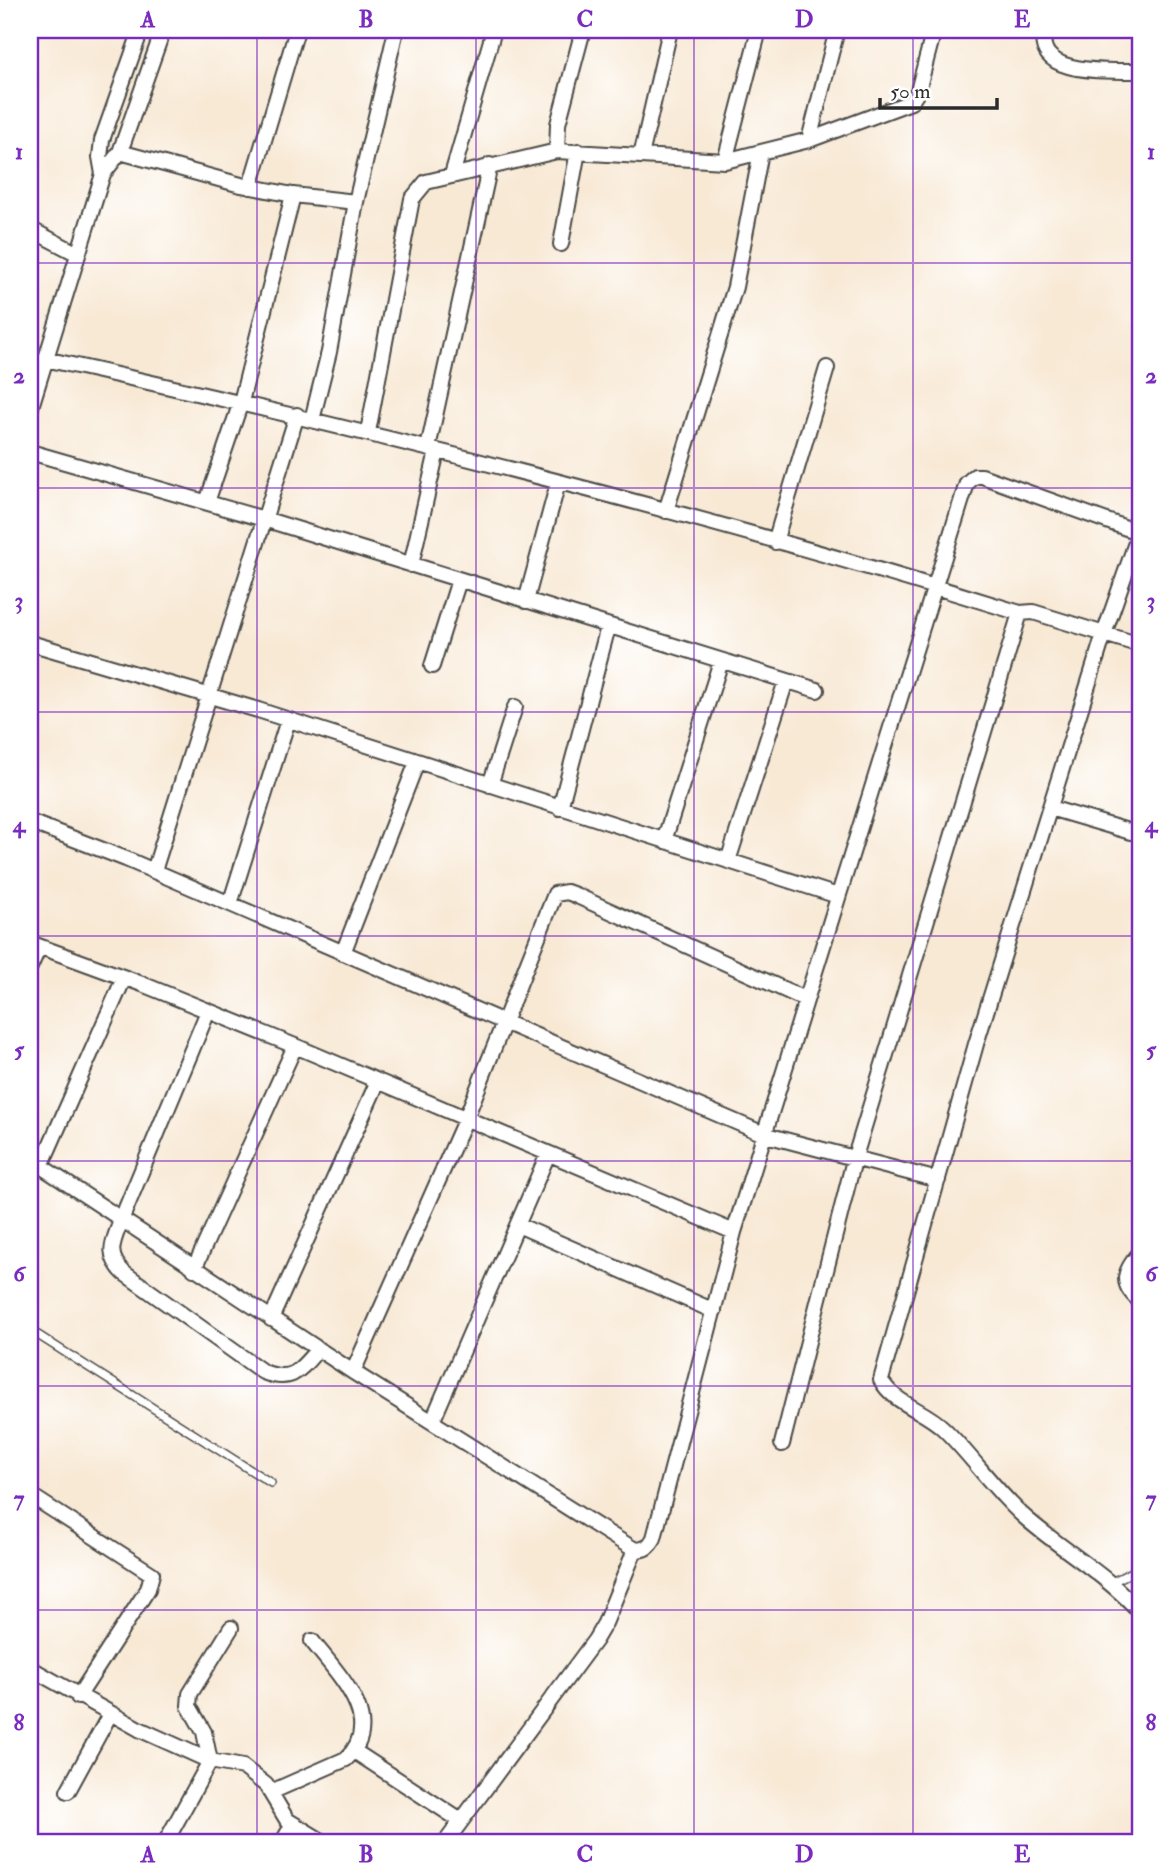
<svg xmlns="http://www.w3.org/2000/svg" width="1170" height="1873" font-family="'IM FELL Double Pica',serif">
<rect width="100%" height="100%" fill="#fff"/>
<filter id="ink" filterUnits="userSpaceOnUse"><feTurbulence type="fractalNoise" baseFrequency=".0143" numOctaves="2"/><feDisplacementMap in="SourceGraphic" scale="14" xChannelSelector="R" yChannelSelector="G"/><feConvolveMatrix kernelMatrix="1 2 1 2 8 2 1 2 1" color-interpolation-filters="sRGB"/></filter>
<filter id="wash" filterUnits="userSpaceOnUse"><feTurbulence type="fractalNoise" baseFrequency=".00686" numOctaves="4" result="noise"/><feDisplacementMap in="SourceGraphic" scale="28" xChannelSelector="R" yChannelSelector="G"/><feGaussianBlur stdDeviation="1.57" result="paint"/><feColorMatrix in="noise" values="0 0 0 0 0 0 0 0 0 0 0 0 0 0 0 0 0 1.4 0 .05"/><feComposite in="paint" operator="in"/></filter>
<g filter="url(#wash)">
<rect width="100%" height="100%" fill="#f8e9d5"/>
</g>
<g filter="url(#ink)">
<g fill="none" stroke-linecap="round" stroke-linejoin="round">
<defs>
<path id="service" d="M30,1330L271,1483
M1110,1583L1140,1568"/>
<path id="minor" d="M1045,30C1031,78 1113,70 1140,71
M809,140L837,30
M557,151L558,124L583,30
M120,152L241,185L293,195L356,202
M641,156L670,30
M725,161L759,30
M103,174L100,157L102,140L141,30
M452,175L494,30
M250,187L297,30
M30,229L78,254
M561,244L578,151
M45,359C372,431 700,513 1020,613L1033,612L1140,645
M30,410L103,174L120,152L163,30
M312,420L329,352L356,202L396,30
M368,432L412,199L426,182L557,151L725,161L809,140L911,102L918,91L934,30
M428,448L490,165
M30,452L264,519L817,690
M207,502L241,402L293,195
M666,511L735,287L761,152
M1140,531L1104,634L976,1044L881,1380C894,1404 925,1410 944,1429C974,1458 996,1493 1028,1520C1064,1551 1108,1576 1140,1612
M775,542L827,368
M411,565L437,451
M526,601L558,483
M30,643L258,710L838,896
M432,666L459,580
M490,785L515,707
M560,808L608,627
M1050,808L1131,832L1139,828L1140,823
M30,822L126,859L766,1135L938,1180
M664,841L721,661
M728,861L786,681
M154,871L297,415
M230,904L288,720
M30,943L142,984L295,1046L734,1232
M343,953L417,762
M30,967L39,947
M208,1011L122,1218C114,1241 104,1253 124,1273L263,1372C292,1383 299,1371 318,1349
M30,1159L353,1372L635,1550C645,1550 649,1547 654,1538L734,1232L967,483L975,476H982L1140,533
M41,1166L124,978
M518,1225L714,1311
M1140,1253C1124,1271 1119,1284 1140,1301
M194,1269L295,1046
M271,1319L378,1081
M353,1372L466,1118L555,894L567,892L575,895L805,999
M432,1422L548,1154
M782,1444L854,1160L1020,613
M30,1495L152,1574L148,1589L78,1697
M30,1668L139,1729L210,1761L243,1767L266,1785L287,1820L325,1843
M354,1751L461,1821
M68,1791L110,1714
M271,1792L346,1759C387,1721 336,1672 312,1641
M165,1843L210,1761L204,1732L189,1706L190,1694L231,1628
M282,1843L293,1824
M445,1843L595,1640L605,1623L635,1550"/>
</defs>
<!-- service casing -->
<use href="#service" stroke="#4a4844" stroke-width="10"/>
<!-- minor casing -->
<use href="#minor" stroke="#4a4844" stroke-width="18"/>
<!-- service -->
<use href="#service" stroke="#fff" stroke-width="7"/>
<!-- minor -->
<use href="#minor" stroke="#fff" stroke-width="14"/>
</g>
</g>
<!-- grid -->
<path fill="none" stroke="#7b2cbf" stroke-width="2" stroke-opacity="0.55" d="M257,30V1843M476,30V1843M694,30V1843M913,30V1843M30,263H1140M30,488H1140M30,712H1140M30,936H1140M30,1161H1140M30,1386H1140M30,1610H1140"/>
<!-- margin -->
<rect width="1170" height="1873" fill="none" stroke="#fff" stroke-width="77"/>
<!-- scale -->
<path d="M880 98v10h117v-10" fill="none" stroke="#2b2b2b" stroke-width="3.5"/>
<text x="890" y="98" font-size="21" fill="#2b2b2b" stroke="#ffffff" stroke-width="5" paint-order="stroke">50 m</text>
<rect x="38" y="38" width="1094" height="1796" fill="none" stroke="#7b2cbf" stroke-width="2.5"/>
<g font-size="23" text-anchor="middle" font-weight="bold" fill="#7b2cbf">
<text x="148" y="27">A</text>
<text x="366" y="27">B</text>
<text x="585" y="27">C</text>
<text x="804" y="27">D</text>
<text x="1022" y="27">E</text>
<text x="19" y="159">1</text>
<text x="1151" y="159">1</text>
<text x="19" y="383">2</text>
<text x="1151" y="383">2</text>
<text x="19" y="608">3</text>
<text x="1151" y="608">3</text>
<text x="19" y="832">4</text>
<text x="1151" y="832">4</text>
<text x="19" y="1057">5</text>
<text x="1151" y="1057">5</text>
<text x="19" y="1281">6</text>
<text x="1151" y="1281">6</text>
<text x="19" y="1506">7</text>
<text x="1151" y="1506">7</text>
<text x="19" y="1730">8</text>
<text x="1151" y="1730">8</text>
<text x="148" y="1862">A</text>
<text x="366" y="1862">B</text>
<text x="585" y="1862">C</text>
<text x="804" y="1862">D</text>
<text x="1022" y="1862">E</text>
</g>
</svg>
